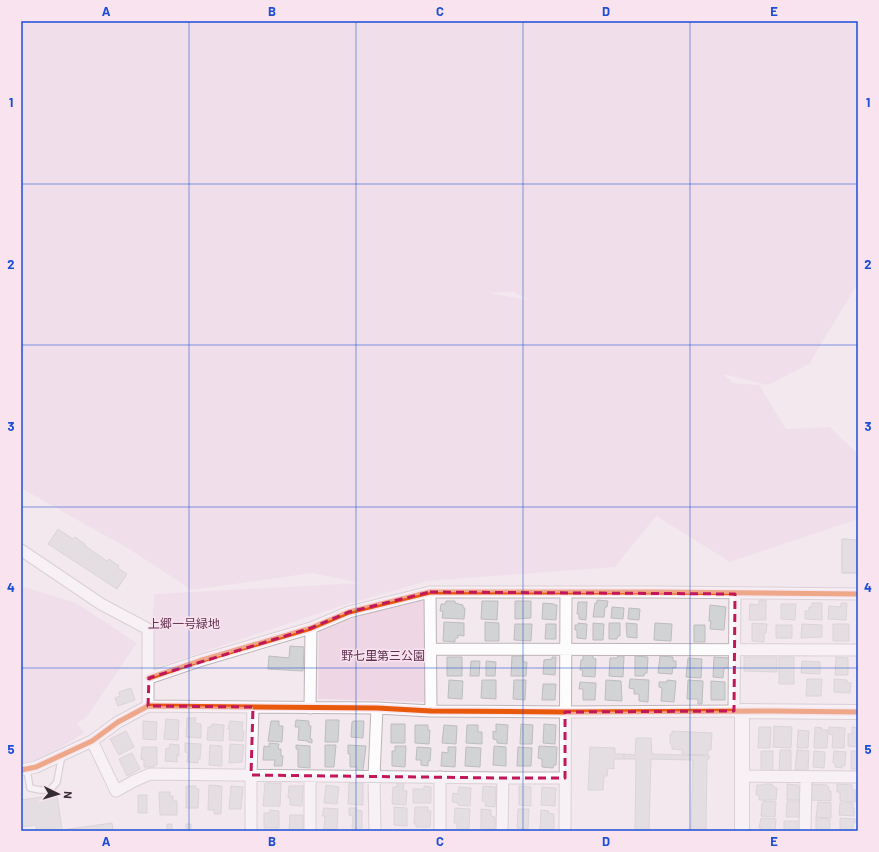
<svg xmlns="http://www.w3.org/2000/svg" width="879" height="852" font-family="Barlow,'Noto Sans JP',sans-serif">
<rect width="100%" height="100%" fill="#f3e8ee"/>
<!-- green -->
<path fill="#eed6e4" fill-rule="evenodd" d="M21,21H858V283L809,364L768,385L723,374L733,383L759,385L786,429L830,427L858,454V519L730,562L656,516L615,567L427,581L338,607L149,670L154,594L360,583L312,573L192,590L129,549L21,488ZM514,292L528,300L488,293Z
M21,586L76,603L137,643L86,718L77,723L84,733C66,744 42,761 21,764Z
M428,594L426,702L318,699L319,629Z"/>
<!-- building -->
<path fill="#d2d3d4" stroke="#bdbcbe" d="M58,529L73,539L75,537L85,544L84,545L107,561L109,559L119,566L118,568L127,574L117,589L48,544Z
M842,539L858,540V573H842Z
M842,539L858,540V573H842Z
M597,600L608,601L607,607H605L604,617H593L595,603H597Z
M759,600H766V620H749L750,604L759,605Z
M446,601H455V603L463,605V608H465L464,619L442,618L443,611H440L441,604H445Z
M482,601H498L497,620L481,619Z
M515,601H531V618L515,619Z
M578,602H587L586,620L579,619V614H577Z
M543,603L554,604V605H557L556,620L542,619Z
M812,603H822V620L805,619V611H809V607H812Z
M841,603H847L846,620L828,619L829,606L841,607Z
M781,604H796L795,620L781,619Z
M710,605L726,607L724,630L710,629L711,621H709Z
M612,607L624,608L623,619L611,618Z
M629,608L640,609L639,620L628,619Z
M444,622L464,623V636L458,635V638H455V642L443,641Z
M485,622L499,623V641H485Z
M578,623L587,624L586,639L577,638V630H575V625H578Z
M593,623L604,624L603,640H593Z
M609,623H620V636H618L617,639H609Z
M626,623L637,624V638L627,637Z
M655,623L672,624L671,641L654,640Z
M752,623L767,624L766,633H764V642L752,641Z
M515,624H532L531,641L514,640Z
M546,624H556V639H545Z
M802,624L822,625V637L801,638Z
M833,624H849V641H833Z
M694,625H705V642H694Z
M776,625H792V638H776Z
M290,646L304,647L303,671L268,669L269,656L289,658Z
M583,655H593V658L596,659L595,677L582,676L583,670H580L581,660H583Z
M512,656H523V662H527L526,676H511Z
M618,656H624L623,677L609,676L610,658H617Z
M635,656L648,657L647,673H645L644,676H635Z
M660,656L673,657V661H676V668L673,667L672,674L658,673Z
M447,657H462V676H447Z
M552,657H556L555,675L543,674L544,660L552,659Z
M714,657L729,658L728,668H724L723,678L713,677Z
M744,657H777V672L744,671Z
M779,657H794V684H779Z
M836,657L848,658V675H835Z
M688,658L702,659L701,678L686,677Z
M471,661H480L479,676H470Z
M486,661L496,662L495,676H486Z
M802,661L820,662V674L801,673Z
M630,679L649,680L648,702L639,701V694H634V689L629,688Z
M807,679H822L821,696H806Z
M834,679L847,680V683H851L850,693L834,692Z
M449,680L463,681L462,699L448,698Z
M482,680H496V699L481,698Z
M514,680H526L525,700L513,699Z
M606,680L621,681L622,701L605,700Z
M667,680L676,681L674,702L661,701L662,688L659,687V682H667Z
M688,680L703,681L702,704H698V699H687Z
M711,681L725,682V700H711Z
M580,682L596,683L595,700H583V689H579Z
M543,684H556L555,700H542Z
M131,688L135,700L118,706L115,698L120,696L119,692Z
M187,718H196L195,723L201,724V738L186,737Z
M166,719L179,720L178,740L164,739Z
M296,720L309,721V726H311L310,739H312V743L308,742V741L298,740L299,727H295Z
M326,720H339L338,742H325Z
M143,721L157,722L156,740L143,739Z
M230,721L243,722L242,731H244L243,741L229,740L230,729H228Z
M271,721H279V726H283L282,742L268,741Z
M353,721H364L363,738L351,737L352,722H353Z
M212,724L224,725L223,741L207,740L208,727H211Z
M391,724H405V743H391Z
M496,724L508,725L507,744L497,743V740L493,739V731L496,732Z
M521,724L533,725L532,744H520Z
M544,724L556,725L555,744L543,743Z
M415,725H428V730H430L429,744L415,743Z
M444,725L457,726L456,744L442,743Z
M467,725H478V732H482V744L466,743Z
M774,726L792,727L791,748L773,747Z
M759,727H771L770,748H758Z
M815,727L822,728V730H828L827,748H814Z
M829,727L845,728L844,748H832L833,735L829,734Z
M852,727L858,728V747L848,746V734H852Z
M798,730L809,731L808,748H797Z
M126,731L134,747L119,755L110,739Z
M672,731L712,733L711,750H708V755L682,754V750L672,749V744H670V734H672Z
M636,738H651L652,754L710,756L709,759H707L706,831H691L693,760L651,759L649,830L657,831H635L636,759H624V754L635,755Z
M185,743L201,744L200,759H198V763L187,762L188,753L185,752Z
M269,743L279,744L278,749H281V756H283L282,766H274L275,760H263L264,746L269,747Z
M170,744L179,745V756L177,755V762L165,761L166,748L169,749Z
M230,744L244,745L242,762L229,763Z
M210,745L222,746V766L209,765Z
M296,745L310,746V768L298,767V749H296Z
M325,745H336L334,767H325Z
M348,745L366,746L363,771L357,770V767H350V754H348Z
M395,746H406L405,767L392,766V751H395Z
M494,746L506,747V766L493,765Z
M539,746L557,747L556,765H554L553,768L542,767V759L538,758Z
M142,747H157V765H155L154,767H144V760L141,759Z
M417,747L431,748L430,761H428V766L421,765V760H416Z
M448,747H456L455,767L441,766L442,752L448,753Z
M466,747L481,748L480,767L465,766Z
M518,747L532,748L531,766H517Z
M590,747L615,748V754H624V759H614V769L608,768L607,776H604L603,790H588Z
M780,750H791V771H779Z
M797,750L809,751L808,770H795Z
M761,751H773V771H761Z
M814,751L825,752L824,768L813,767Z
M834,751L846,752L845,766H842V768L835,767V763H833Z
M851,751H858V769H851Z
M132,753L140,769L127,776L119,759Z
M265,783H281L280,806H263Z
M349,783H363V805L348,804Z
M397,783H404L403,790L407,791L406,805L392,804L393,787H397Z
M764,784H772V786H774V788H777L776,800H759V795H756L757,785H763Z
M787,784L798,785V788H801L800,800H787Z
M812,784L827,785V786L829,787V791H831V801L811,800Z
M837,784L852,785V790H856L855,802L840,801V792H837Z
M209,785L222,786L221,814H214V810H208Z
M326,785L339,787L337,804L324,803Z
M186,786H196V789H199L198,808H186Z
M231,786L243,787L241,809H229Z
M289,786H303L302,806L290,805V798H288Z
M424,786L431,787V803H413V789H424Z
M483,786L496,787L495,807L485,806L486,802L482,801Z
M519,786L531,787V806L519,805Z
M459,787L471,788L470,806L458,805V803L452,802L453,793L458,794Z
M542,787L556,788L555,806L541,805Z
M159,792H170V796H173V801H177V815H160Z
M57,795L62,830L112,823L113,831H36V825L21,827V800Z
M138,795H147V813H138Z
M763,801L776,802L775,817L761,816L762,803H763Z
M787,801H801L800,817H786Z
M818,802L831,803V818L816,817Z
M840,803H853V808H854V816L839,815Z
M394,807L407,808V826L394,825Z
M415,807H428V811H431L430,827H416V824H414Z
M324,808L338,809L337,830L324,829L325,816H322Z
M349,808H356V810L362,811V828H352L353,816L349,815Z
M455,808L470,809L469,829H457V823H454Z
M481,809L491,810V816L495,817V829H481Z
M518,809H529L528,829L517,828Z
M270,810L279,811V828H264V813H269Z
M541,810L549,811L548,813L554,814V830H540Z
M290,815H303V831H289Z
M761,818L776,819L775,831H761V828H759Z
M816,818L830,819V831H816Z
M840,818L855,819V823H853V831H840Z
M784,821H800V831H784Z
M167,824H172V831H167Z
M186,824H191V831H186Z"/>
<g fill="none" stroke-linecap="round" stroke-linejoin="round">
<defs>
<path id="service" d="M27,770L30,788L40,790H50L57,782L62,754"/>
<path id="minor" d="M21,550L101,604L148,629V706
M430,592L431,711
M432,649L858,650
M149,678L199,661L311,628L349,612L430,592H656L858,594
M310,708L311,628
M734,711L735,594
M92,741L116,791L134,781L150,774L503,778H565
M21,770L36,767L92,741L118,722L148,706L377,708L431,711L565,712L742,711
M742,776L858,777
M310,777V831
M440,777V831
M251,831V775L253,707
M375,831L374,776L377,708
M502,831L503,778
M565,831L566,592
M805,831L806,777"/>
<path id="tertiary" d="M742,831V711L858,712"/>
</defs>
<!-- service casing -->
<use href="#service" stroke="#bcb3b8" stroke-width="8"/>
<!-- minor casing -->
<use href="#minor" stroke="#bcb3b8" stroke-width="13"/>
<!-- tertiary casing -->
<use href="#tertiary" stroke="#bcb3b8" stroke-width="16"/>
<!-- service -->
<use href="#service" stroke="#fdfcfc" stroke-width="5.5"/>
<!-- minor -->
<use href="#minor" stroke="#fdfcfc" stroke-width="11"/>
<!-- tertiary -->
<use href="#tertiary" stroke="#fdfcfc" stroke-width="14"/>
<defs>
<path id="cycleway" d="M149,678L199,661L311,628L349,612L430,592H656L858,594
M21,770L36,767L92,741L118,722L148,706L377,708L431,711L565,712L774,711L858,712"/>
</defs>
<!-- cycleway casing -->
<use href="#cycleway" stroke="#f8e3ef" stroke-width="8"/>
<!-- cycleway -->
<use href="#cycleway" stroke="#e8590c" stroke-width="5"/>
</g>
<!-- marked area -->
<path d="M0 0H879V852H0ZM430,592L735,594L734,711L565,712V778H503L251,775L253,707L148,706L149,678L311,628L349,612Z" fill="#f3e8ee" fill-opacity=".55" fill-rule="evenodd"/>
<path fill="none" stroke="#c2185b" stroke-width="3" stroke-dasharray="8 5" stroke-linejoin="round" d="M430,592L735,594L734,711L565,712V778H503L251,775L253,707L148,706L149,678L311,628L349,612Z"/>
<!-- grid -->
<path fill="none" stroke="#1d4ed8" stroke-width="1" stroke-opacity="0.55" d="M189,21V831M356,21V831M523,21V831M690,21V831M21,184H858M21,345H858M21,507H858M21,668H858"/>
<g text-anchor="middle" stroke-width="3" stroke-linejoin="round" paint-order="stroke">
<!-- park labels -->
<g font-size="12" fill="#623151" stroke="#f8e3ef">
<text x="184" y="628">上郷一号緑地</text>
<text x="383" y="660">野七里第三公園</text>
</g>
</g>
<!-- border -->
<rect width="879" height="852" fill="none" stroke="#f8e3ef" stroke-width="44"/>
<!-- north arrow -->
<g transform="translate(58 794) rotate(95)" stroke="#f8e3ef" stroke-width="3" paint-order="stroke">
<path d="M0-3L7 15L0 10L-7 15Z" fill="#342c31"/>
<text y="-6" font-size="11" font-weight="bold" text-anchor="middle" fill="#342c31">N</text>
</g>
<rect x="22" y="22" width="835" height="808" fill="none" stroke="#1d4ed8" stroke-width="1.5"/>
<g font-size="13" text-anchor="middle" font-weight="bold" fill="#1d4ed8">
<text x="106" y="16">A</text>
<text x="272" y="16">B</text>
<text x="440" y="16">C</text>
<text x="606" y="16">D</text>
<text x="774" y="16">E</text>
<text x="11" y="107">1</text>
<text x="868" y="107">1</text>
<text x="11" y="269">2</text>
<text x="868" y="269">2</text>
<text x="11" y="431">3</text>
<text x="868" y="431">3</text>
<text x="11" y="592">4</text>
<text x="868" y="592">4</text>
<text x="11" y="754">5</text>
<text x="868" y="754">5</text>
<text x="106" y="846">A</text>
<text x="272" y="846">B</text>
<text x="440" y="846">C</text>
<text x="606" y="846">D</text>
<text x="774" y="846">E</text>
</g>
</svg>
